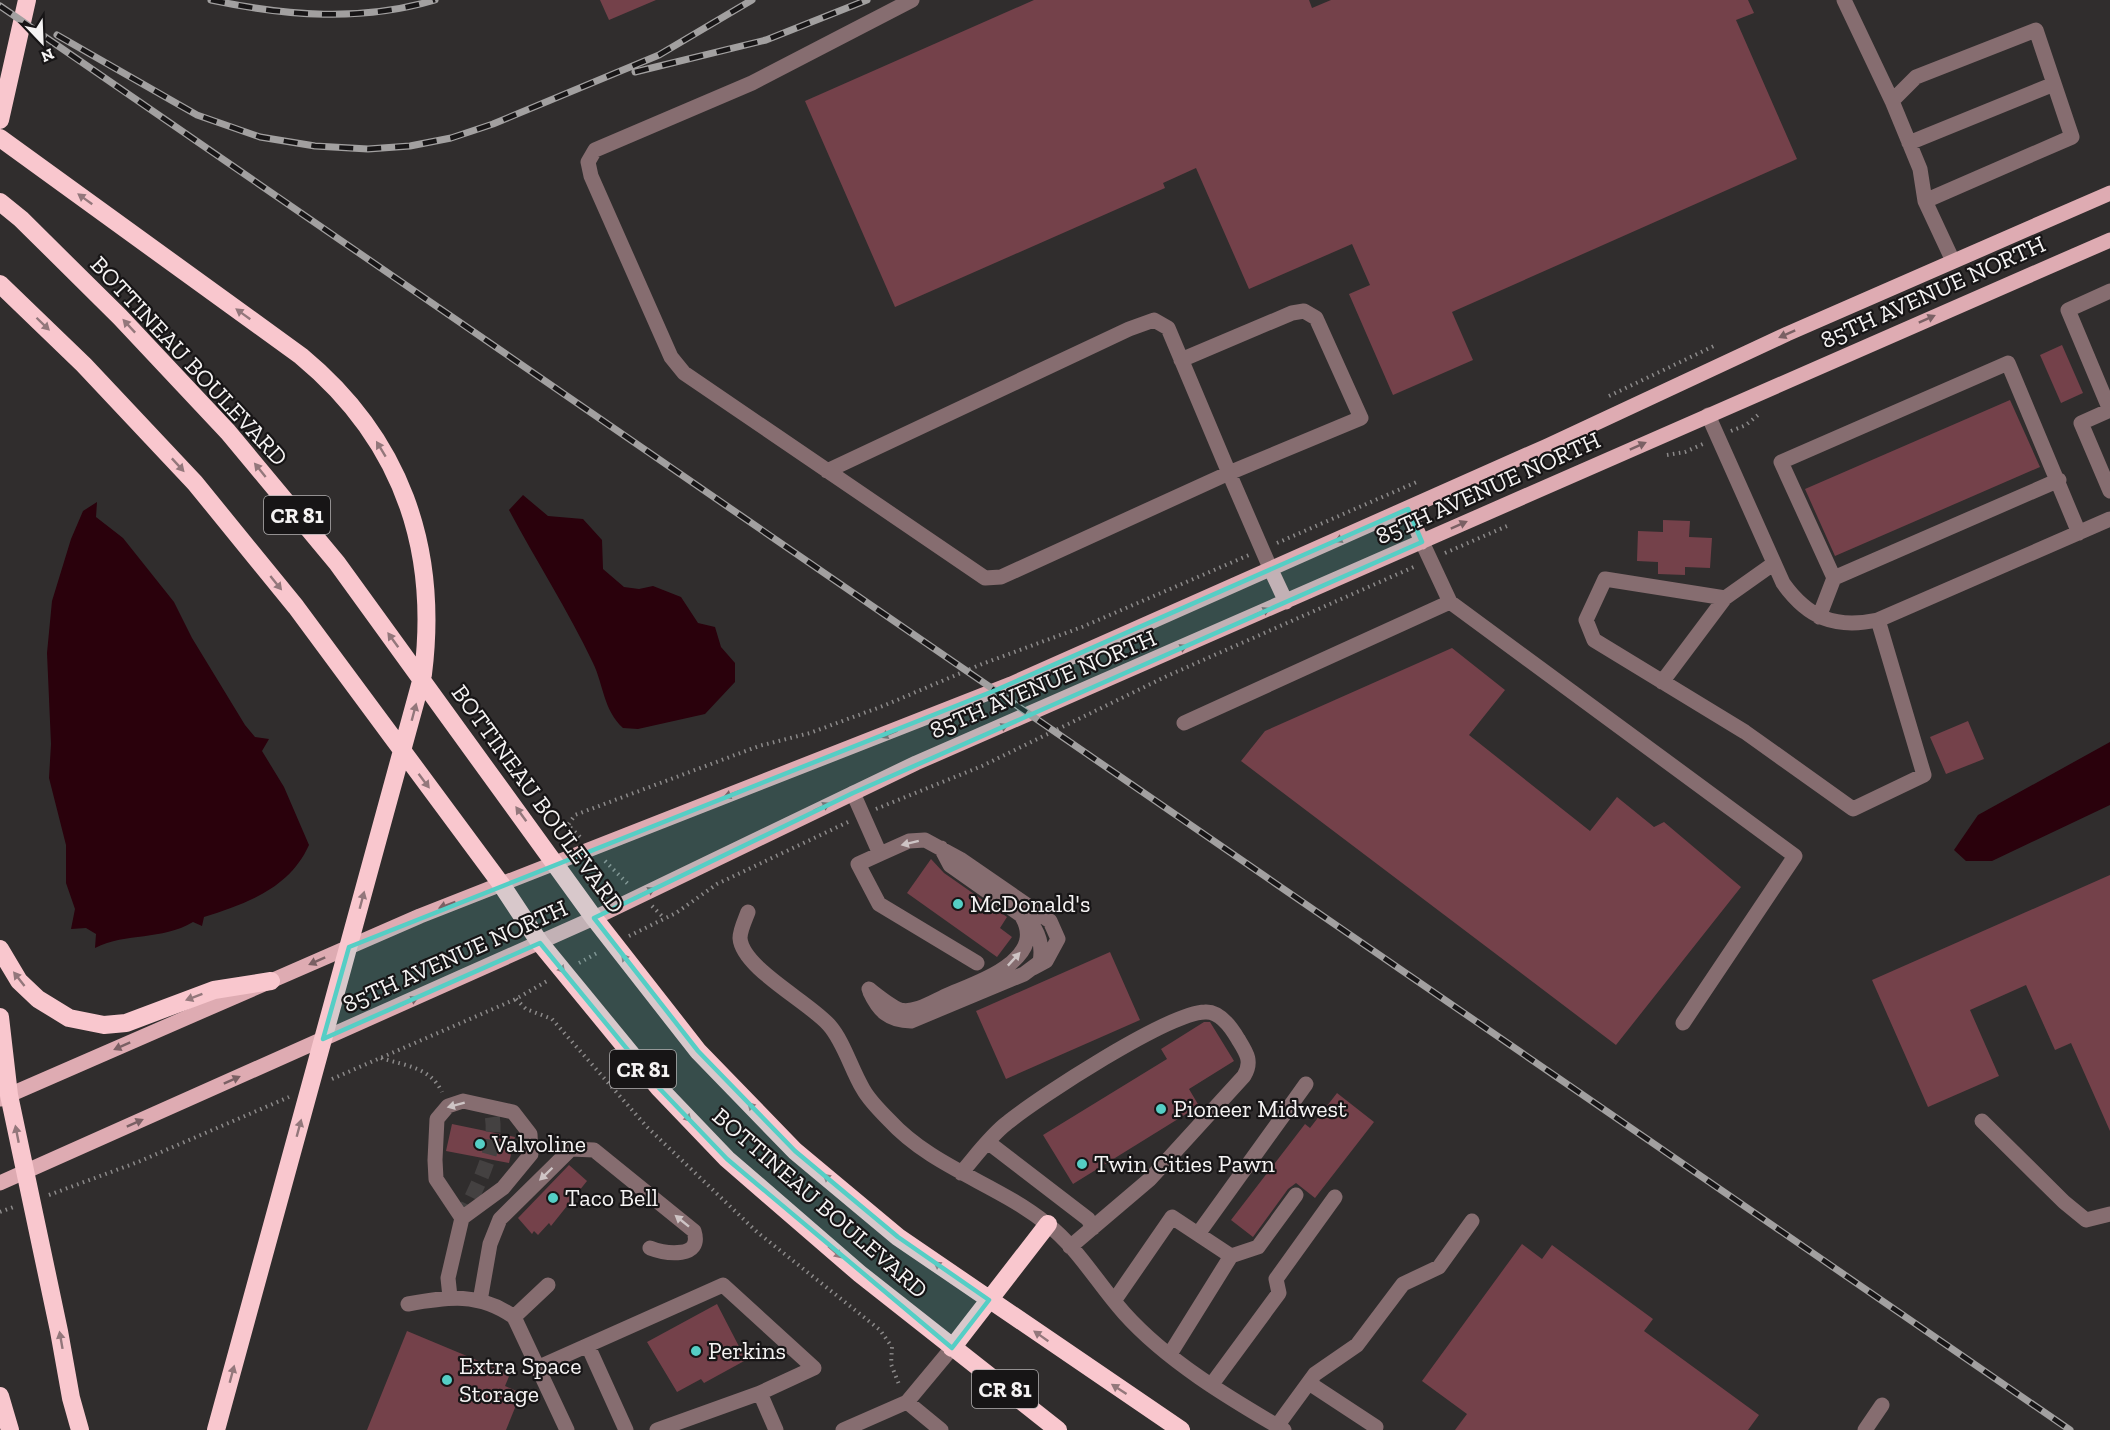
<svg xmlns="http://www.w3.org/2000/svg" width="2110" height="1430" font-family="'Zilla Slab',serif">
<rect width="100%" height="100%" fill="#302d2d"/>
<!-- water -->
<path fill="#2a010c" d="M523,495L548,516L583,519L602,540L603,569L624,587L639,589L653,586L681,597L698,623L715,627L721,647L735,663V682L705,714L638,729L623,728C603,709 604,686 593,663C568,610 536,561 509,510Z
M97,502L96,517L123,538L174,602L192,638L245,725L255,737L269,739L262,751L284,787L309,845C289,889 247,903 204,917L202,926L193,922C161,941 127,932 95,948L96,934L86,928L71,929L75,909L66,883V845L49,778L51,744L47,653L52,601L71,539L83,511Z
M2110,742V805L1992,861H1966L1954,850L1978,815Z"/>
<!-- building -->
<path fill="#74414a" d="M600,0H656L609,20Z
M1034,0H1309L1312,8L1331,0H1748L1754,13L1736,20L1797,159L1452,312L1473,360L1393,395L1349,294L1370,285L1352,244L1249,289L1196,168L1163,183L1165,188L895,307L805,101Z
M2062,345L2083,393L2061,403L2040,355Z
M2010,400L2040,467L1835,556L1805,489Z
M1663,520L1690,521L1689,537L1712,538L1710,568L1685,567V575L1658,574V562L1637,561L1638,531L1663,532Z
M1452,648L1505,690L1469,735L1590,831L1617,797L1654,827L1664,822L1741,887L1616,1045L1241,761L1265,731Z
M1968,721L1984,759L1946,774L1930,737Z
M931,859L944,873L1007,917L1000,928L1012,937L997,957L907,893Z
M2110,875V1131L2071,1043L2055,1050L2026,985L1970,1010L1999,1076L1928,1107L1872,980Z
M1110,952L1140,1020L1006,1079L976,1011Z
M1204,1022H1210L1234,1061L1189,1089L1199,1106L1073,1184L1043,1135L1167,1059L1161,1049Z
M1337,1093L1374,1122L1315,1198L1296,1183L1288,1189L1253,1237L1231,1220L1305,1124L1310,1128Z
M452,1124L515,1137L509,1163L446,1151Z
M569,1165L587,1181L551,1226L549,1223L538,1235L534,1231L532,1234L518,1218Z
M1522,1244L1542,1259L1552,1245L1653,1319L1644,1331L1759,1415L1748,1430H1455L1467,1414L1422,1381Z
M717,1304L746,1360L704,1383L701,1379L677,1392L647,1342Z
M407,1331L510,1374L505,1386L521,1393L506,1430H367Z"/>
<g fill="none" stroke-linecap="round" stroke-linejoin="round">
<!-- minor-tunnel -->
<path stroke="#444141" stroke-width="15" stroke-dasharray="15 8" stroke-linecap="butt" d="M462,1218C477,1185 502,1144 490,1107"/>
<!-- path -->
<path stroke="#8c8a8a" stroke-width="4" stroke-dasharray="1.5 4.5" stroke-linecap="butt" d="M1609,396L1716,345
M1731,431L1746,425L1758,415
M1667,455L1685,452L1703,444
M1277,543L1419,481
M1445,553L1507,526
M876,809L982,766L1167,676L1416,566
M580,837L568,825L575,815L759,746L810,733L883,706L982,664L1082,627L1249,555
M605,861L629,885
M652,906L664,918
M629,936L676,913L717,884L848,822
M579,963L599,952
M516,999L526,1009L552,1019L647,1127L757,1232L880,1330L892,1347L891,1364L900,1387
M381,1058C406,1066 430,1067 442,1092
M332,1079L516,999L549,980
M49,1195L138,1162L289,1097
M0,1212L16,1206"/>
<!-- minor -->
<path stroke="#866d70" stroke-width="15" d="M912,0L752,83L595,150L588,162L591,176L671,357L684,373L985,578L1001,577L1229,473L1271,570
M1844,0L1892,101L1920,169L1925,201L1953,261
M1892,101L1916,77L2036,30L2072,137L1925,201
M1909,143L2054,84
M2110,291L2068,310L2110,410L2081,423L2110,491
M1708,415L1783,583C1808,618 1835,629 1878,620L2110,519
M827,471L1129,329L1154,320L1168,328L1229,473L1361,418L1316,318L1304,311L1292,313L1181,360
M2059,480L1834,578L1781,462L2008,363L2079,533
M1422,542L1450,602L1795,856L1683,1023
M1773,564L1725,598L1605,579L1586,620L1594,640L1745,732L1853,809L1924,775L1878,620
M1819,617L1834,578
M1662,682L1725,598
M1184,723L1450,602
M853,793L880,854L858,864L879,904L977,963
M880,854L909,841L925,840L960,859L1050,921L1058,939L1046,961L1033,968
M748,912C745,920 740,930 740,938C742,968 809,1002 829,1025C844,1042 851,1069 863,1089C869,1100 880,1111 889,1120C933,1168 998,1184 1047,1224C1078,1248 1098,1284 1124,1313C1167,1361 1229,1398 1284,1430
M869,989C878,996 890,1006 900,1010C915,1014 936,1000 948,995C978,982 1049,959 1021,915L950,865L941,848
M870,992C879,1011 889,1021 911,1021L1024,974L1040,962C1043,947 1039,931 1028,920
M1982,1121L2064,1202L2086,1220L2110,1214
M989,1143L1088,1219L1093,1228
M961,1173C975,1157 990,1136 1007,1123C1039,1097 1168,1013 1205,1012C1220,1011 1231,1027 1238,1039C1246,1052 1253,1061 1244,1076L1150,1179L1070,1247
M1198,1234L1306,1084
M1231,1256L1258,1247L1296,1195
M450,1297L448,1278L462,1218L503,1188L531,1154L530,1134L513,1112L463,1101L448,1106L437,1119L435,1160L436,1179L462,1218
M480,1301L490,1244L500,1219L571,1149L594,1150L694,1231C703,1259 666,1254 650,1248
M1114,1301L1172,1217L1231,1256L1170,1354
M408,1304C448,1297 479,1292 514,1317L567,1430
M514,1317L548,1285
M588,1346L626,1430
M539,1367L723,1285L814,1368L760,1393
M1309,1383L1376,1427
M1212,1384L1279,1293L1276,1279L1335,1197
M907,1402L941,1430
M1277,1426L1315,1374L1357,1345L1403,1284L1439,1267L1472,1221
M657,1430L760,1393L776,1430
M843,1430L907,1402L952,1348
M1865,1430L1882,1405"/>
<!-- major -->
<path stroke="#deabb2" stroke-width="15" d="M1408,509L1422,542
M1271,570L1286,602
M0,1099L420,916L1011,684L1547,446L1787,334L2110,193
M0,1183L594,918L916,763L2110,240"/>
<!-- highway -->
<path stroke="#f9c7ce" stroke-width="18" d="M0,120L27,0
M0,138L301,356C400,438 439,546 423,674L216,1430
M0,202L21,219L120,317L228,432L337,563L594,918L698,1051L795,1151L898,1237L1181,1430
M0,284L84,365L195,483L296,607L501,884L540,943L659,1088L727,1159L860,1274L1058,1430
M0,949L19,981L38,999L69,1018L104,1025L126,1023L214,990L271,981
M0,1017L9,1095L59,1331L71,1398L80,1430
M952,1348L1048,1224
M0,1396L10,1430"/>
<defs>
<path id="rail" d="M211,0C287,16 361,22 435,0
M0,6L2070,1430
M57,35L197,115L260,137L315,146L368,149L410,146L451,138L493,124L659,55L752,0
M635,72L766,40L867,0"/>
</defs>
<!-- rail casing -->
<use href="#rail" stroke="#a2a0a0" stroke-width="7"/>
<!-- rail -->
<use href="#rail" stroke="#171516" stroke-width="4.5" stroke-dasharray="14" stroke-linecap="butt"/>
</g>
<!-- one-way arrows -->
<defs><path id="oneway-solid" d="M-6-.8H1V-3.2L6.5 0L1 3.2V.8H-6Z" transform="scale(1.5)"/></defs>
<g fill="#93777b">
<use href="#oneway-solid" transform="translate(85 199) rotate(-144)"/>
<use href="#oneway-solid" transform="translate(243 314) rotate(-144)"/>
<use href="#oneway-solid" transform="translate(43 324) rotate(44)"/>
<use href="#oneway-solid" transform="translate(129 326) rotate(-133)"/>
<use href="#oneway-solid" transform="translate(381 449) rotate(-121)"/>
<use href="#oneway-solid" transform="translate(178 465) rotate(47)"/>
<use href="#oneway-solid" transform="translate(260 470) rotate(-129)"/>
<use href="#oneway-solid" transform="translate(276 583) rotate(51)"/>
<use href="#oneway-solid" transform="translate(393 640) rotate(-126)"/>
<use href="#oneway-solid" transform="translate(414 712) rotate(-75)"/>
<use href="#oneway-solid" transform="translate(424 781) rotate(53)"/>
<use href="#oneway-solid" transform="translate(521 814) rotate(-126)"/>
<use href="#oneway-solid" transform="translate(362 900) rotate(-75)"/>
<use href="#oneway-solid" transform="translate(627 961) rotate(-128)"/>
<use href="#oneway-solid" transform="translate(559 966) rotate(50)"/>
<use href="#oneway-solid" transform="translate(19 979) rotate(-128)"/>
<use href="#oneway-solid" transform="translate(194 997) rotate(159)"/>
<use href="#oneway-solid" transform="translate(754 1109) rotate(-134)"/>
<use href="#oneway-solid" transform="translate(685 1115) rotate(46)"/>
<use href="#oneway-solid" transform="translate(299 1128) rotate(-75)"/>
<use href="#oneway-solid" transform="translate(17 1134) rotate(-101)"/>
<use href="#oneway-solid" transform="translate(830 1180) rotate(-141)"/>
<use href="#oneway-solid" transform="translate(835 1252) rotate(41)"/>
<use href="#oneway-solid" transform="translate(941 1267) rotate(-145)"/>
<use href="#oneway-solid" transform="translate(1041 1336) rotate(-145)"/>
<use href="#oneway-solid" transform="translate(61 1340) rotate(-100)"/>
<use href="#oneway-solid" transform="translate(232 1374) rotate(-75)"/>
<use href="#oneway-solid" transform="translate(1119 1389) rotate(-147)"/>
</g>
<g fill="#7a6064">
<use href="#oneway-solid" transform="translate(1927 319) rotate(-24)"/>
<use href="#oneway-solid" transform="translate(1787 334) rotate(156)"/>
<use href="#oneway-solid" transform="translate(1638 446) rotate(-24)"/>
<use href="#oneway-solid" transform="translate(1459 525) rotate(-24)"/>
<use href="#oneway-solid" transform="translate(1343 538) rotate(156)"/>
<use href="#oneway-solid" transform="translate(1262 612) rotate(-24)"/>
<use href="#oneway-solid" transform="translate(1179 649) rotate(-24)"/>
<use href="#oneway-solid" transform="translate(1000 728) rotate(-23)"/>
<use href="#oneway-solid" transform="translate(889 734) rotate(158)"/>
<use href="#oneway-solid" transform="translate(732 794) rotate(159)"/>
<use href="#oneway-solid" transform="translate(822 807) rotate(-26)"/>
<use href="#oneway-solid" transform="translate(647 892) rotate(-26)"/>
<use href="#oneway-solid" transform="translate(447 905) rotate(159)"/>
<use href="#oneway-solid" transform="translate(317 961) rotate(156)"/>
<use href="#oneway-solid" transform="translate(410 1001) rotate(-24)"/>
<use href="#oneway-solid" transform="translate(122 1046) rotate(156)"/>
<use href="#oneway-solid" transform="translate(232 1080) rotate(-24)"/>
<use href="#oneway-solid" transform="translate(135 1123) rotate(-24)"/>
</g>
<g fill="#cec4c5">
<use href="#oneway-solid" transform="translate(910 843) rotate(166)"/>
<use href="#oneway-solid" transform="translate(1014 959) rotate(-47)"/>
<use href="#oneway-solid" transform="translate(456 1105) rotate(165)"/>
<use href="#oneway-solid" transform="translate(546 1174) rotate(136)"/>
<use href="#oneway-solid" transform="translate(682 1221) rotate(-141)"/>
</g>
<!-- marked area -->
<path fill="#55cec5" fill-opacity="0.2" stroke="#55cec5" stroke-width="4.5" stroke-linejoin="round" d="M1408,509L1422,542L853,793L594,918L698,1051L795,1151L898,1237L989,1300L952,1348L727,1159L659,1088L540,943L323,1039L349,947L996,690Z"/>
<!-- markers -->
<g fill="#55cec5" stroke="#171516" stroke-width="2">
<circle cx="958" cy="904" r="6"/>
<circle cx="1161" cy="1109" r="6"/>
<circle cx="480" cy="1144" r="6"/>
<circle cx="1082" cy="1164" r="6"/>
<circle cx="553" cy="1198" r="6"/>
<circle cx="696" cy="1351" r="6"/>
<circle cx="447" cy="1380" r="6"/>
</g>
<g text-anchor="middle" stroke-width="4.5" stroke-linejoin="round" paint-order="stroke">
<!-- shield labels -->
<g fill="#171516" stroke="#b2b0b1" stroke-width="1.5">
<rect x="264" y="496" width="66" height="38" rx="4.5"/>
<rect x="610" y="1050" width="66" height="38" rx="4.5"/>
<rect x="972" y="1370" width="66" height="38" rx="4.5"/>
</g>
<g font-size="22" font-weight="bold" fill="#f5f3f3">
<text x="297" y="523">CR 81</text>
<text x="643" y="1077">CR 81</text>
<text x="1005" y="1397">CR 81</text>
</g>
<!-- street labels -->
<g font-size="24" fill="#f5f3f3" stroke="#171516">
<text transform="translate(1933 292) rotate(-24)" y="8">85TH AVENUE NORTH</text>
<text transform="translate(189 361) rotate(47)" y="8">BOTTINEAU BOULEVARD</text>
<text transform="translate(1488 488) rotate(-24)" y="8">85TH AVENUE NORTH</text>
<text transform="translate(1043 684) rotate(-23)" y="8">85TH AVENUE NORTH</text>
<text transform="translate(538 799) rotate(54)" y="8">BOTTINEAU BOULEVARD</text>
<text transform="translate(455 956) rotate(-24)" y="8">85TH AVENUE NORTH</text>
<text transform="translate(820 1203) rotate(41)" y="8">BOTTINEAU BOULEVARD</text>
</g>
<!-- poi labels -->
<g font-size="24" fill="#f5f3f3" stroke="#171516" text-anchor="start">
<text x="970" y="912">McDonald's</text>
<text x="1173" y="1117">Pioneer Midwest</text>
<text x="492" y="1152">Valvoline</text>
<text x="1094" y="1172">Twin Cities Pawn</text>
<text x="565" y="1206">Taco Bell</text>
<text x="708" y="1359">Perkins</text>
<text x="459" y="1374">Extra Space<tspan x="459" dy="28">Storage</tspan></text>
</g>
</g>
<!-- north arrow -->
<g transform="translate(42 42) rotate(157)" stroke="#171516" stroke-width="4.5" paint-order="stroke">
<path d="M0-4.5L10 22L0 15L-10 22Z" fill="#f5f3f3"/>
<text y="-9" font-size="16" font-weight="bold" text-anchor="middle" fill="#f5f3f3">N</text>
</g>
</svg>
